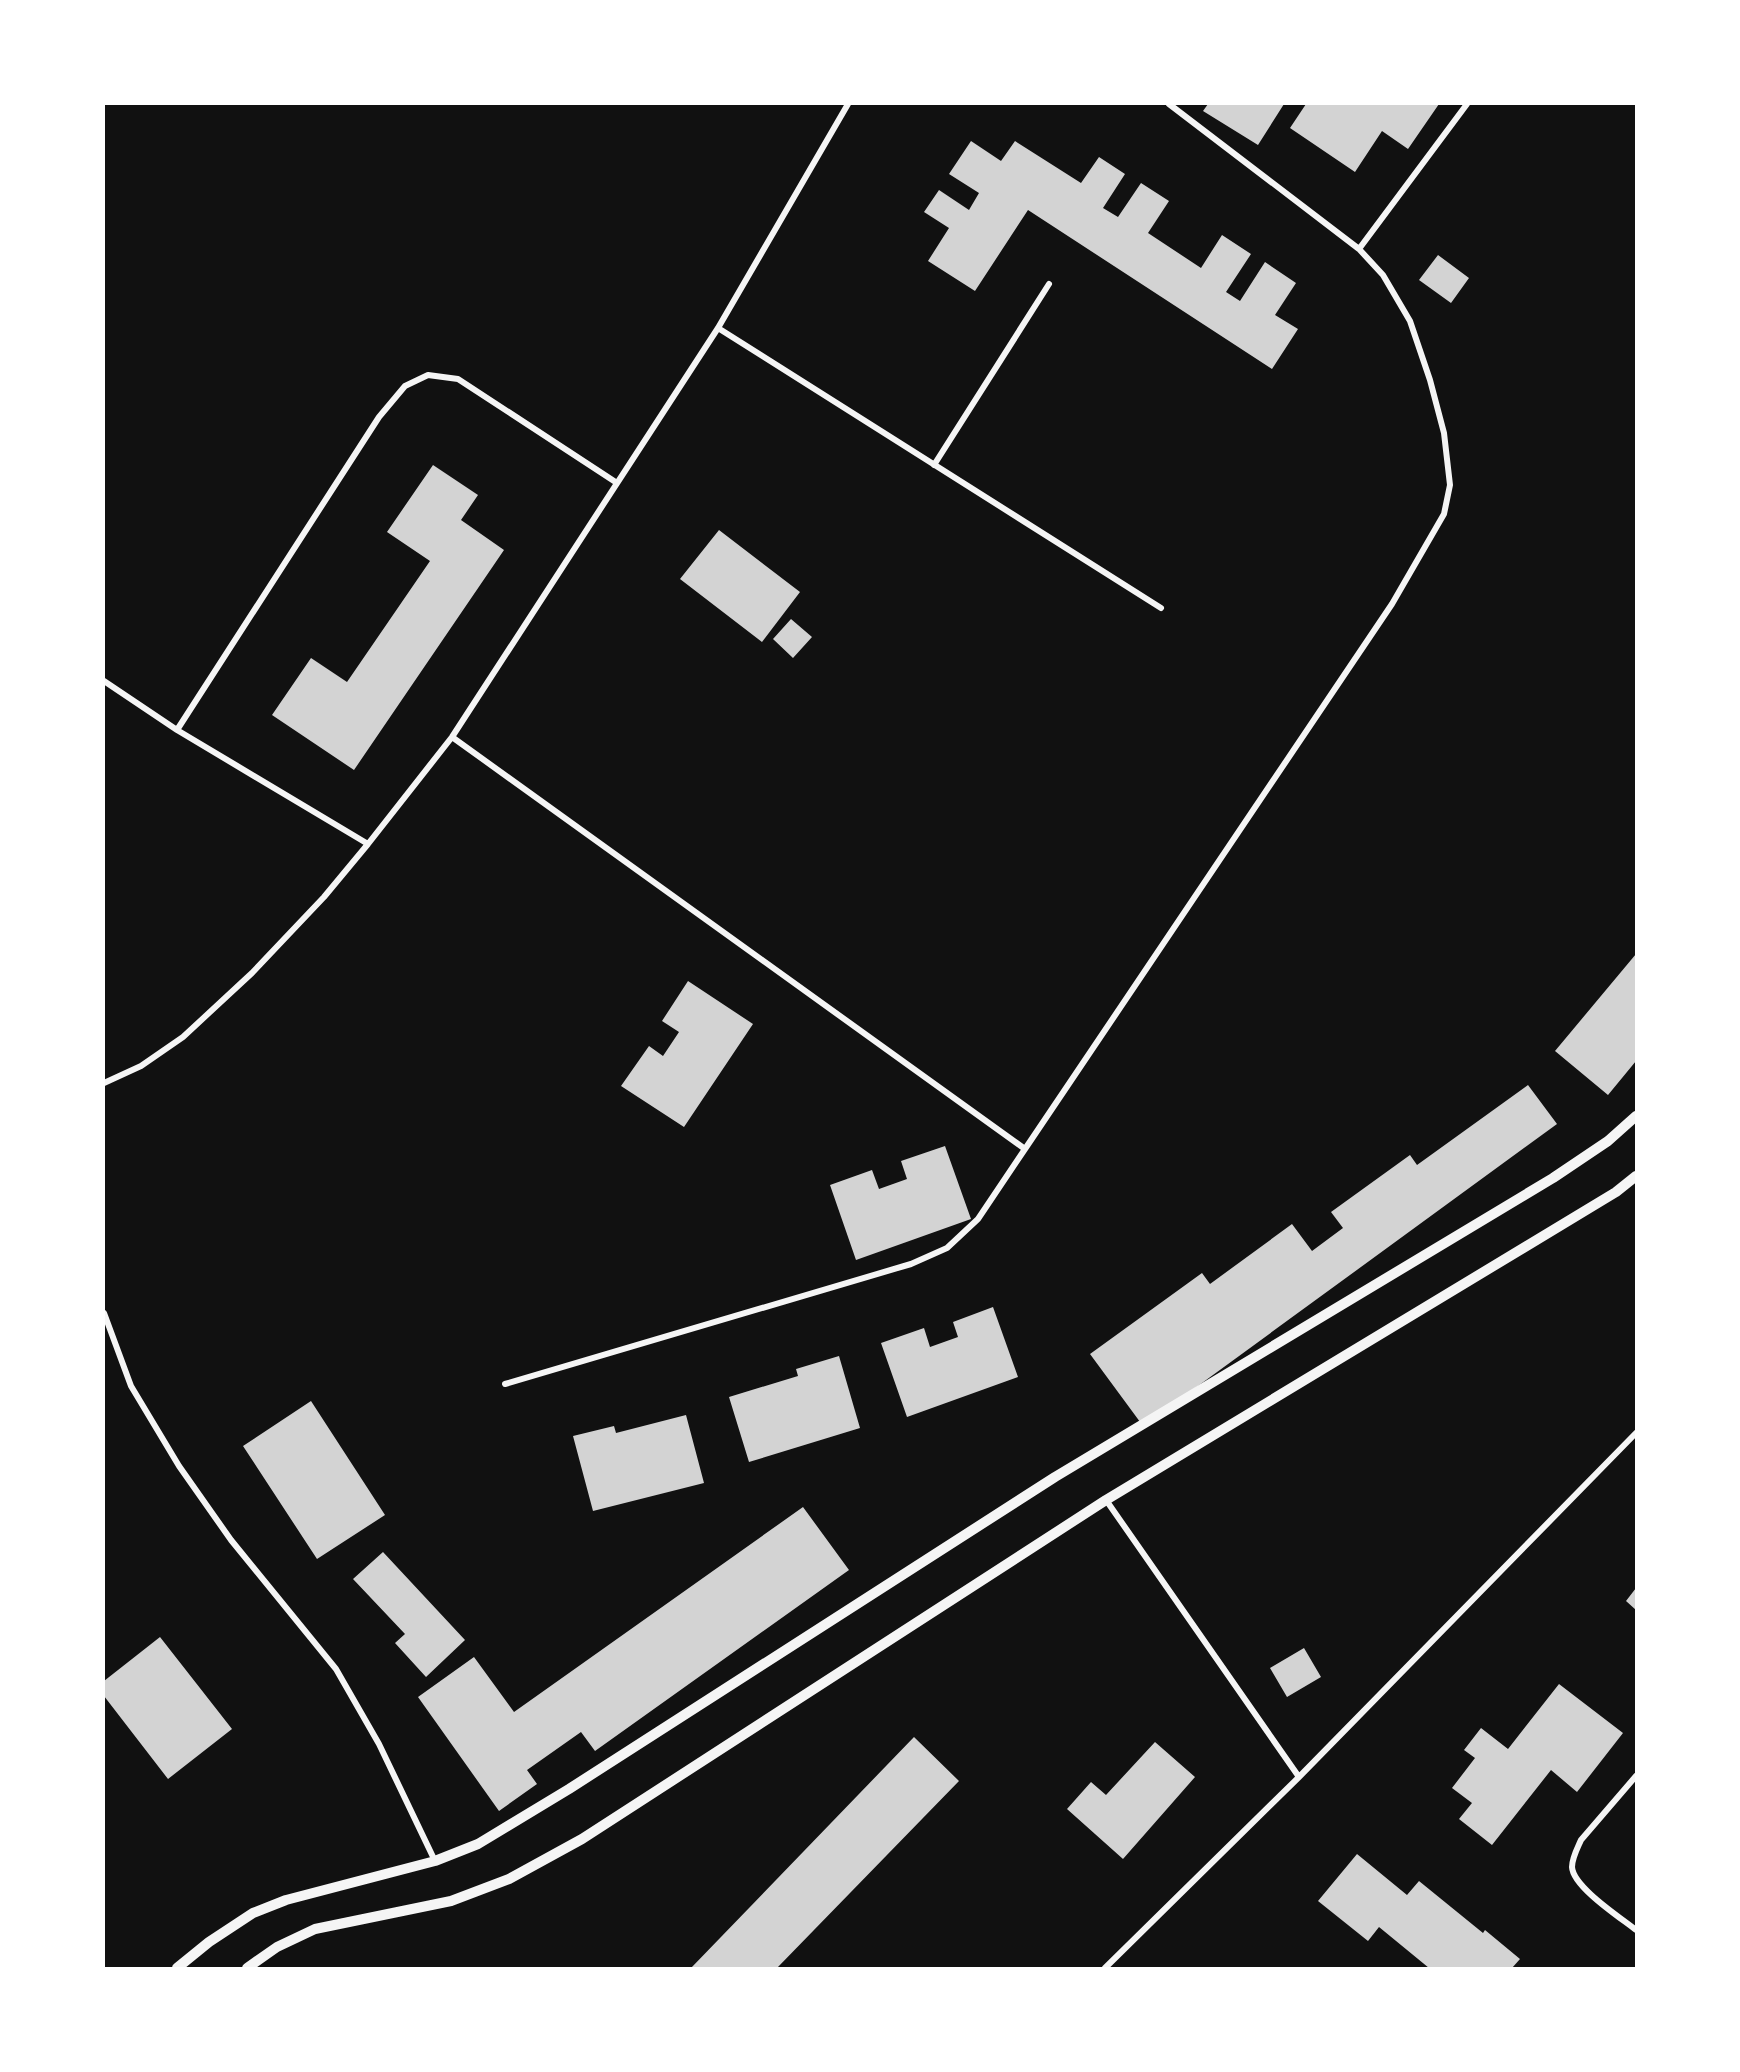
<svg xmlns="http://www.w3.org/2000/svg" width="1740" height="2072" font-family="'Public Sans',sans-serif">
<rect width="100%" height="100%" fill="#111"/>
<!-- building -->
<path fill="#d3d3d3" d="M1208,104H1284L1258,145L1203,111Z
M1306,104H1439L1408,149L1382,131L1355,172L1290,128Z
M971,141L1001,161L1015,141L1081,183L1099,157L1125,174L1103,208L1118,217L1141,183L1169,201L1148,233L1201,268L1222,235L1251,254L1226,292L1240,301L1265,262L1296,283L1275,315L1298,329L1272,369L1028,210L975,291L928,261L949,228L924,212L939,190L969,210L979,193L949,174Z
M1438,255L1469,278L1451,303L1419,280Z
M433,465L478,495L461,520L504,550L354,770L272,715L311,658L347,682L430,561L387,532Z
M719,530L800,592L762,642L680,579Z
M791,619L812,637L793,658L773,639Z
M1636,954V1061L1608,1095L1555,1051Z
M688,981L753,1024L684,1127L621,1086L649,1046L663,1056L679,1032L662,1021Z
M1528,1085L1557,1124L1143,1426L1090,1354L1202,1273L1210,1284L1292,1224L1312,1251L1343,1228L1331,1212L1410,1155L1417,1165Z
M945,1146L971,1219L856,1260L830,1185L872,1170L879,1189L907,1179L901,1161Z
M993,1307L1018,1377L907,1417L881,1343L924,1328L930,1347L958,1337L953,1322Z
M839,1356L860,1428L749,1462L729,1397L798,1376L796,1369Z
M311,1401L385,1515L317,1559L243,1446Z
M686,1415L704,1483L593,1511L573,1436L614,1426L616,1433Z
M803,1507L849,1570L595,1751L581,1732L527,1770L537,1784L499,1811L418,1697L474,1657L514,1712Z
M383,1552L465,1640L426,1677L395,1643L405,1634L353,1579Z
M1636,1588V1610L1626,1601Z
M160,1637L232,1729L168,1779L104,1696V1681Z
M1304,1648L1321,1677L1287,1697L1270,1668Z
M1559,1684L1623,1733L1577,1792L1551,1770L1492,1845L1459,1819L1472,1803L1452,1788L1475,1758L1464,1750L1481,1728L1508,1749Z
M914,1737L959,1781L777,1968H691Z
M1155,1742L1195,1777L1123,1859L1067,1809L1091,1782L1106,1795Z
M1357,1854L1407,1895L1419,1881L1483,1933L1485,1930L1520,1959L1512,1968H1429L1379,1927L1368,1941L1318,1901Z"/>
<g fill="none" stroke-linecap="round" stroke-linejoin="round">
<!-- minor -->
<path stroke="#f5f5f5" stroke-width="6" d="M1359,249L1467,104
M718,328L1161,608
M934,465L1049,284
M104,681L177,730L368,844
M177,730L379,417L405,386L428,375L458,379L617,483
M452,737L1025,1149
M104,1083L141,1066L183,1037L252,973L324,897L368,844L452,737L718,328L848,104
M104,1313L131,1386L179,1466L231,1540L336,1669L379,1744L435,1861
M505,1384L911,1264L947,1248L978,1219L1025,1149L1392,604L1444,514L1450,485L1444,433L1430,380L1410,321L1383,275L1359,249L1169,104
M1106,1500L1299,1777
M1636,1776L1581,1840C1577,1849 1572,1858 1572,1867C1573,1887 1621,1918 1636,1930
M1105,1968L1299,1777L1636,1433"/>
<!-- tertiary -->
<path stroke="#f5f5f5" stroke-width="10" d="M177,1968L209,1942L253,1913L286,1900L435,1861L478,1844L569,1789L1055,1477L1553,1178L1608,1141L1636,1116
M247,1968L277,1947L315,1929L451,1901L509,1879L582,1839L1106,1500L1616,1192L1636,1176"/>
</g>
<!-- border -->
<rect width="1740" height="2072" fill="none" stroke="#ffffff" stroke-width="210"/>
</svg>
